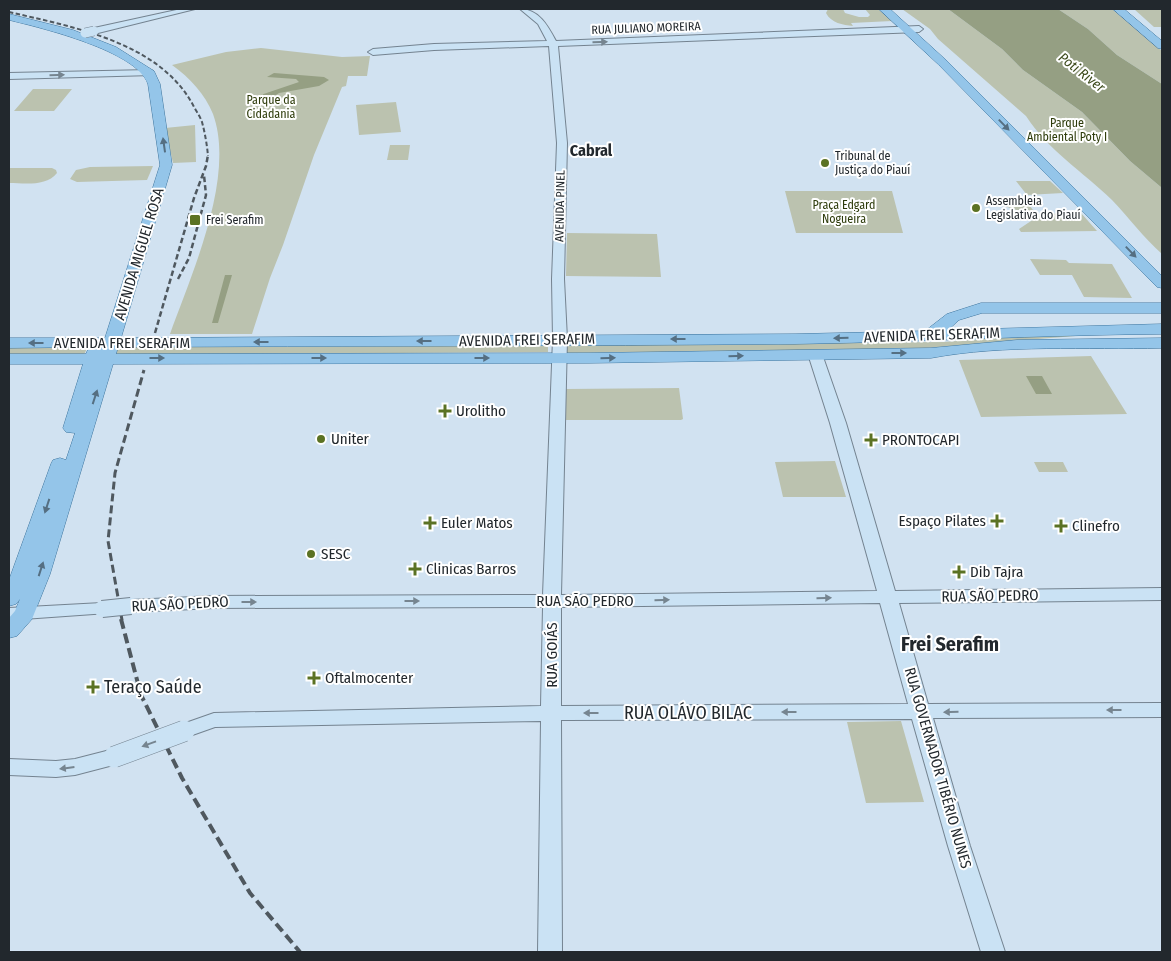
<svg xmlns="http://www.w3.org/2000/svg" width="1171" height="961" font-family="'Fira Sans Condensed',sans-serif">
<rect width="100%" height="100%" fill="#d1e2f1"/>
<!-- green -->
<path fill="#bbc2af" d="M828,9H843L845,13L859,17H868L870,15L865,9H878L892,21L851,23L853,26C843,25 831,23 826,13Z
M902,9H948L1002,49L1023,70L1082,112L1130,161L1162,188V254C1143,237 1130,219 1112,200C1083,172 1048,150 1026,116L938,39L930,29Z
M1058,9H1112L1162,51V84L1117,55L1088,29Z
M1134,9H1162V27H1154Z
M261,48L342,57L370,56L367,76H348L346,86L342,87L314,155L283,245L270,278L252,334H170C191,275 236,177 213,114C205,94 190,78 172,65L226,52Z
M33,89H72L54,111H14Z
M396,102L401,132L359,135L356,105Z
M195,125L196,162L173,163L165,128Z
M390,145H410L408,160H387Z
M153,166L147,180L77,182L70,179L76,170L90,167Z
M9,168H52L56,170L57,173C46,187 24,183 9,183Z
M1016,181H1050L1063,193L1027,195Z
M785,191H892L903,233H796Z
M1004,206H1030L1036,214L1081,213L1097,231L1021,232L1019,229L1034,219L1031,214H1023L1020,211Z
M567,233L657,234L661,277L566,276Z
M1030,259L1066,260L1069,263L1112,264L1132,298L1084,297L1072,275H1040Z
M1088,335L913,349L564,353V345L943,342L1024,336Z
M548,345V352L112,355L114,347Z
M88,346L84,355H9V347Z
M1091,356L1127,414L981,417L959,360Z
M679,388L683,419L681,420H566V389Z
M835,461L846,497H783L775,462Z
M1034,462H1063L1068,472H1039Z
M901,721L924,802L866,803L847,722Z"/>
<!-- water -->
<path fill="#959f83" d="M948,9H1058L1088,29L1117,55L1162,84V188L1130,161L1082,112L1023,70L1002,49Z
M274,73L324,77L329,80L319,86L279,93L264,103H246V100L299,82L296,79L267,77Z
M225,275H232L218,323H212Z
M1026,376H1042L1052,394H1036Z"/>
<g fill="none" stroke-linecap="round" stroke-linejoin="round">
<defs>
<path id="secondary" d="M181,9H195L94,34L90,31L94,28Z
M520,9C539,9 548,26 556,41L919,26L923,29L919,32L558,46L567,143L564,279L567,339L561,595L877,591L830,423L808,354L810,351H820L822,354L846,423L895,591L1162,588V600L899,603L928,704L1162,703V717L933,718L970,846L1005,952H981L948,846L912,719L561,720L562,952H538L541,721L215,727L184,738L177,736L174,731L177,726L214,713L541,706L543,607L214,608L131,612L125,610L122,606L125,602L131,600L214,596L543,595L553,339L552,279L557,143L549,46L434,50L373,55L368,52L373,49L434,44L547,41L538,24ZM880,603L908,704L561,706V607Z
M150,70L153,71V75L9,79V73Z
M102,603L108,605L111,609L108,613L9,620V608Z
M114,749L121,751L124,757L121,763L75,775L56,777L9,775V759L56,761L75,759Z"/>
<path id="primary" d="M879,9H890L947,61L1162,276V288L1157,287L939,65Z
M1113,9H1124L1162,41V49L1158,48Z
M9,14L73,30L116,47L154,71L160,84L172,165L121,338L796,334L925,331L947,314L981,303H1162V313H982L959,320L948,330L1162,324V334C1039,335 918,342 795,344C569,346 344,346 118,347L116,354L589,353L931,348L1017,340L1162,338V348C1086,350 1006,344 931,358L589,363L113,364L50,574L32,619L17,636L9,638V618L15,611L20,599L16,604L9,606V580L51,464L53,460L60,458L66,460L75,433L66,432L63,428L83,364H9V354H86L89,347L9,348V338H105L160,165L148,84C137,51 42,28 9,20Z"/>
</defs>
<!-- secondary casing -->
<use href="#secondary" stroke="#748390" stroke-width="2"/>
<!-- primary casing -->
<use href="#primary" stroke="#3e759e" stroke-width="1"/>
<!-- secondary -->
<use href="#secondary" fill="#cae2f4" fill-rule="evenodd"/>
<!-- primary -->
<use href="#primary" fill="#94c5e9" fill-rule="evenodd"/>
<!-- rail-far3 -->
<path stroke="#4f585f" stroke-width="2" stroke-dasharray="4.5 2.5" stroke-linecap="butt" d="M9,12C73,27 159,42 193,105C196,111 200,116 202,122C205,133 207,145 208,156"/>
<!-- rail-far2 -->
<path stroke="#4f585f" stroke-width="2.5" stroke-dasharray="5.5 3" stroke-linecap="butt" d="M178,279L189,258L206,195L204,175
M155,333L194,198L206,166L208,155"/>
<!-- rail-far1 -->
<path stroke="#4f585f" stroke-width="3" stroke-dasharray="8 4" stroke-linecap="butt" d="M122,620L108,541L115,473L144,370"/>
<!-- rail -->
<path stroke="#4f585f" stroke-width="4" stroke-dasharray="10 5" stroke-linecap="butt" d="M121,619L141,695L182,778L250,893L300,952"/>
<defs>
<path id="secondary-bridge-far2" d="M85,33L94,31"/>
<path id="secondary-bridge-far1" d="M102,609L131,606"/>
<path id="secondary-bridge" d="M114,757L184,731"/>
</defs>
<!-- secondary-bridge-far2 casing -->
<use href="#secondary-bridge-far2" stroke="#748390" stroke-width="10" stroke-linecap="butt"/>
<!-- secondary-bridge-far1 casing -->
<use href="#secondary-bridge-far1" stroke="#748390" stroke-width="18" stroke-linecap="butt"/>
<!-- secondary-bridge casing -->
<use href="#secondary-bridge" stroke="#748390" stroke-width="22" stroke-linecap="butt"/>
<!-- secondary-bridge-far2 -->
<use href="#secondary-bridge-far2" stroke="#cae2f4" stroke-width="9"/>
<!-- secondary-bridge-far1 -->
<use href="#secondary-bridge-far1" stroke="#cae2f4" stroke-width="16"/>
<!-- secondary-bridge -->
<use href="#secondary-bridge" stroke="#cae2f4" stroke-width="21"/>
</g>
<!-- one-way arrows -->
<defs><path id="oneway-solid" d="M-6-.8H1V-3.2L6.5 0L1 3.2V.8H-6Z" transform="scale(1.25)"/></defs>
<g fill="#768590">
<use href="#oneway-solid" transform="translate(600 42) rotate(-2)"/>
<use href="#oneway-solid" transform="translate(57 75) rotate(-1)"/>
<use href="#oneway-solid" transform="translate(824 598) rotate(-1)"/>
<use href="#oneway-solid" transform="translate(662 600) rotate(-1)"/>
<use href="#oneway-solid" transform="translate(412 601)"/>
<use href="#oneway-solid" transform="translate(249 602)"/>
<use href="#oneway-solid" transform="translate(1114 710) rotate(180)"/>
<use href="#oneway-solid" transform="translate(789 712) rotate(180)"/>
<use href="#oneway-solid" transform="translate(951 712) rotate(179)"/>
<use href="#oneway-solid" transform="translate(591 713) rotate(180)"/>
<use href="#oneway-solid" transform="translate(149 744) rotate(160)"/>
<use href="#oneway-solid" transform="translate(67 768) rotate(173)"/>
</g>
<g fill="#556f82">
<use href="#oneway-solid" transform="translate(1004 125) rotate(46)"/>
<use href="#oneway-solid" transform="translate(164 145) rotate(-98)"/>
<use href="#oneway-solid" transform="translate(1131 252) rotate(46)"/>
<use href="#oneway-solid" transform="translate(841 338) rotate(179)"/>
<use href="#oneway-solid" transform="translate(678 339) rotate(180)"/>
<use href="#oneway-solid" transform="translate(424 341) rotate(180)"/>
<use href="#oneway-solid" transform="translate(261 342) rotate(180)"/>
<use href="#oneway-solid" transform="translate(36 343) rotate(-180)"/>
<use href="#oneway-solid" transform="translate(899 353)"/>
<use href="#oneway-solid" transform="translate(736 356) rotate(-1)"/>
<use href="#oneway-solid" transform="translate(157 358)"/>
<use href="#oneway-solid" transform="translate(319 358)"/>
<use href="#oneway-solid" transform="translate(482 358)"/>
<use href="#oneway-solid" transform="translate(608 358) rotate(-1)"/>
<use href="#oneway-solid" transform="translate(95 397) rotate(-72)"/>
<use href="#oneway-solid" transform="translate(47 506) rotate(108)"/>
<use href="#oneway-solid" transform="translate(41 569) rotate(-72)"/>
</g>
<!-- markers -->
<g fill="#5b7223" stroke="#fff" stroke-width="2">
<circle cx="825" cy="163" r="5"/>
<circle cx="976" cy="208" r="5"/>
<rect x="189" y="214" width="12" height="12" rx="2.5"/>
<path d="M442.5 403.5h5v5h5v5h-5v5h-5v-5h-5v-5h5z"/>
<circle cx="321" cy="439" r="5"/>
<path d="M868.5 432.5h5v5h5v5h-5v5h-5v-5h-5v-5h5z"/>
<path d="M994.5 513.5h5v5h5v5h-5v5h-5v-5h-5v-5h5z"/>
<path d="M427.5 515.5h5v5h5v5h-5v5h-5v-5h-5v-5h5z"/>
<path d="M1058.5 518.5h5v5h5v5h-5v5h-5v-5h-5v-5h5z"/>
<circle cx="311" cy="554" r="5"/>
<path d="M412.5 561.5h5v5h5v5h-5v5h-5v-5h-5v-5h5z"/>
<path d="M956.5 564.5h5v5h5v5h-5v5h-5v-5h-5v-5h5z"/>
<path d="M311.5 670.5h5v5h5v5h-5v5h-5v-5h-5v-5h5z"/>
<path d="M90.5 679.5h5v5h5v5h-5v5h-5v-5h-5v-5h5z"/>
</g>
<g text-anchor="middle" stroke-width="4" stroke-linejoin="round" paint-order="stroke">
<!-- far-street labels -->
<g font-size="12" fill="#22282d" stroke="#fff">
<text transform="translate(646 28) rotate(-2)" y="4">RUA JULIANO MOREIRA</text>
<text transform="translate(560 206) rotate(-89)" y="4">AVENIDA PINEL</text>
</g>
<!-- far-park labels -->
<g font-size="12" fill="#2d3b0a" stroke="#fff">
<text x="271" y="104">Parque da<tspan x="271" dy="14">Cidadania</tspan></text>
<text x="1067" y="127">Parque<tspan x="1067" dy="14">Ambiental Poty I</tspan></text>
<text x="844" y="209">Praça Edgard<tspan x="844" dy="14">Nogueira</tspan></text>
</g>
<!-- far-poi labels -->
<g font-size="12" fill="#22282d" stroke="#fff" text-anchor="start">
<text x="835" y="160">Tribunal de<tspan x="835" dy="14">Justiça do Piauí</tspan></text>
<text x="986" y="205">Assembleia<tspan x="986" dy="14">Legislativa do Piauí</tspan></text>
<text x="206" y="224">Frei Serafim</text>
</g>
<!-- far-water labels -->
<g font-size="14" font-style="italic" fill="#3d4b1c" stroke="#fff">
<text transform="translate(1082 72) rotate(38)" y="5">Poti River</text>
</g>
<!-- street labels -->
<g font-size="15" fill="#22282d" stroke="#fff">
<text transform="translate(139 254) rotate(-73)" y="5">AVENIDA MIGUEL ROSA</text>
<text transform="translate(932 335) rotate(-2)" y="5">AVENIDA FREI SERAFIM</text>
<text transform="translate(527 340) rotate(-1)" y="5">AVENIDA FREI SERAFIM</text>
<text x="122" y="348">AVENIDA FREI SERAFIM</text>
<text transform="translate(990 596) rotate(-1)" y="5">RUA SÃO PEDRO</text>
<text x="585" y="606">RUA SÃO PEDRO</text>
<text transform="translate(180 604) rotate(-3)" y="5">RUA SÃO PEDRO</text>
<text transform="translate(552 655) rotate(-90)" y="5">RUA GOIÁS</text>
<text transform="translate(938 768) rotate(74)" y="5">RUA GOVERNADOR TIBÉRIO NUNES</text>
</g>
<!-- poi labels -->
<g font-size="15" fill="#22282d" stroke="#fff" text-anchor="start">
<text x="456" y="416">Urolitho</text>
<text x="331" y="444">Uniter</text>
<text x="882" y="445">PRONTOCAPI</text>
<text x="986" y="526" text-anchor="end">Espaço Pilates</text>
<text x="441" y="528">Euler Matos</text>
<text x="1072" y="531">Clinefro</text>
<text x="321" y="559">SESC</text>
<text x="426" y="574">Clinicas Barros</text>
<text x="970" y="577">Dib Tajra</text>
<text x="325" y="683">Oftalmocenter</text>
</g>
<!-- far-district labels -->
<g font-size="16" font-weight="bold" fill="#22282d" stroke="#fff">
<text x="591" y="156">Cabral</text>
</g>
<!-- near-poi labels -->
<g font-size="18" fill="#22282d" stroke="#fff" text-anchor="start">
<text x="104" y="693">Teraço Saúde</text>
</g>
<!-- near-street labels -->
<g font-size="18" fill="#22282d" stroke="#fff">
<text x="688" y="719">RUA OLÁVO BILAC</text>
</g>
<!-- district labels -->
<g font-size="20" font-weight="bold" fill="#22282d" stroke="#fff">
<text x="950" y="651">Frei Serafim</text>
</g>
</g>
<!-- border -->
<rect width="1171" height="961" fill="none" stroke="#22282d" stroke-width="20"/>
</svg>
